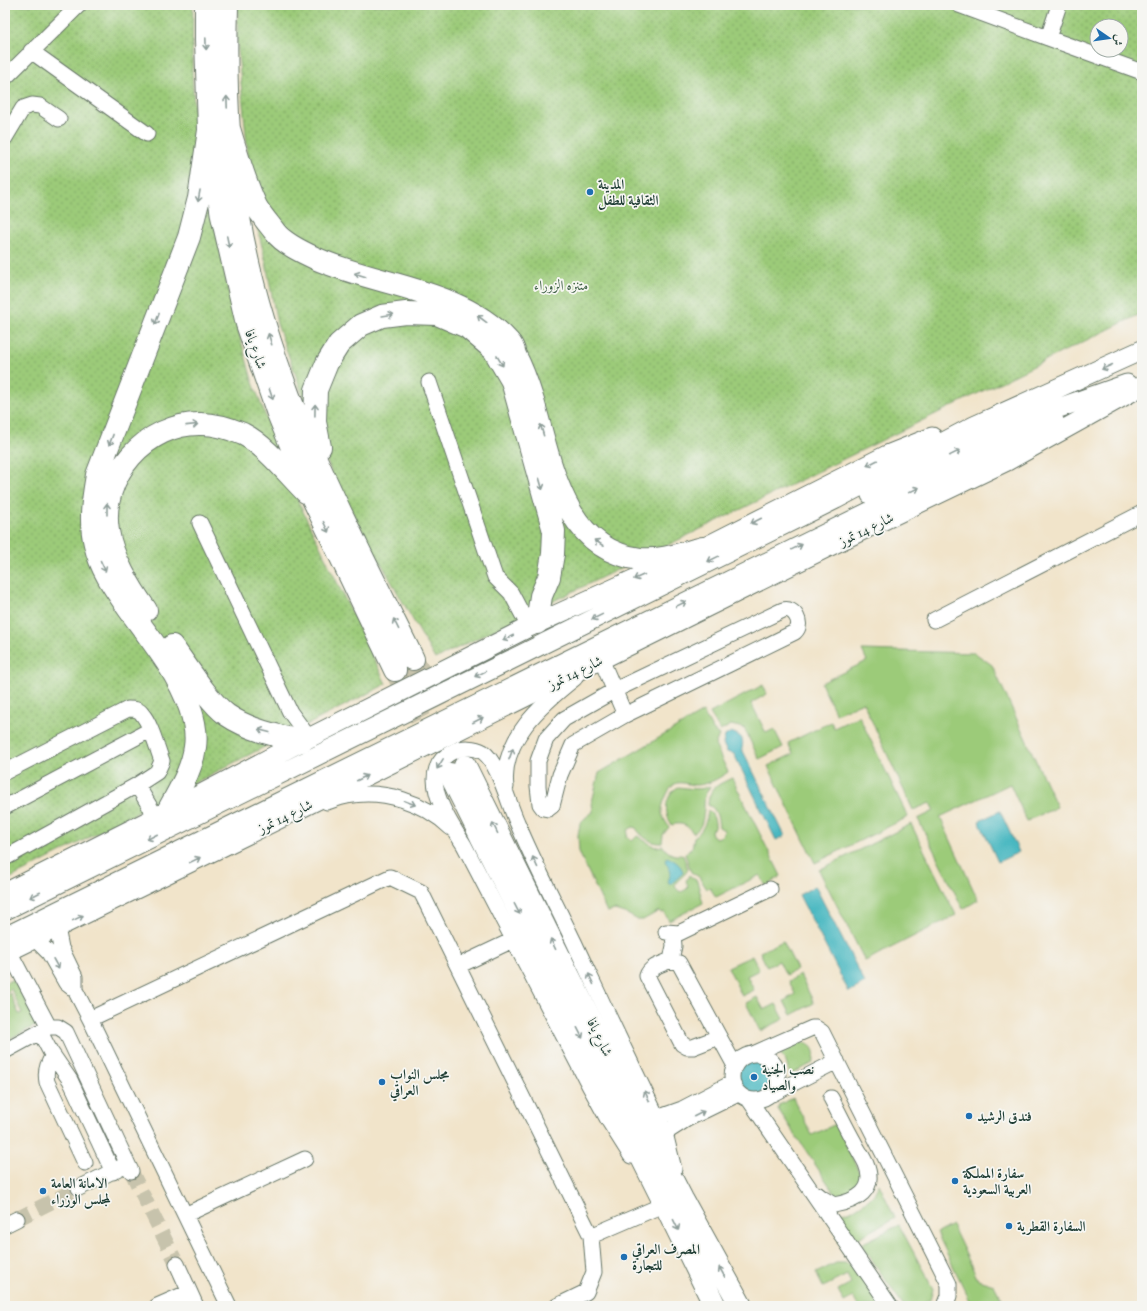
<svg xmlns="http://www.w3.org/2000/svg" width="1147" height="1311" font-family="'Sorts Mill Goudy',Amiri,serif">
<defs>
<pattern id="park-dots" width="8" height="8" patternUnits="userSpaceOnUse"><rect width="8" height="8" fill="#9ccb79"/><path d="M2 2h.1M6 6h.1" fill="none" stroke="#7fa664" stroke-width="1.8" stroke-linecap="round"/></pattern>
</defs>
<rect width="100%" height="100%" fill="#f6f6f2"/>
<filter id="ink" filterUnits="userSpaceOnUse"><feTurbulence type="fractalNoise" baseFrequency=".025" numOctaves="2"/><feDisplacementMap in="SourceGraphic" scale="8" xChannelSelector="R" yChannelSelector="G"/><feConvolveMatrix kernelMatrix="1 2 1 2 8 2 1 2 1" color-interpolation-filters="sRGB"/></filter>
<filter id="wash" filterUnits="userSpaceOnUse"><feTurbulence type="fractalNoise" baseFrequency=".012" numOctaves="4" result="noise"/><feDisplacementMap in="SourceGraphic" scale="16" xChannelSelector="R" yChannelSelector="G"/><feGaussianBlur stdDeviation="0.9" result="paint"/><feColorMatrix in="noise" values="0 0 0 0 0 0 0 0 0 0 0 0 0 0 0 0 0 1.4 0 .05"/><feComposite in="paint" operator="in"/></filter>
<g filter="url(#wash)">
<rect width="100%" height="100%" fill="#f1e4ca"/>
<!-- grass -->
<path fill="#9ccb79" stroke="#5e8456" d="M862,650L975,653L992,665L1057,807L1027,821L1010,784L940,817L978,900L963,909L918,819L934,811L930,803L913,810L863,702L836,714L821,683L867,661Z
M763,685L767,694L751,703L766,733L774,729L783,747L759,759L744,728L731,725L720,731L710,713Z
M703,712L713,730L719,735L715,745L728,772C718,779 706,786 693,785C688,784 682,782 677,783C669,786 663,801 662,809C661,816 666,822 669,827L663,835L662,843C652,844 641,837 636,828L633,827L628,830L627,837L632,841L637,836L655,847L663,846C668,854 674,856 683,855L688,869C685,878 666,884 681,892L687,889L688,885L686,881L689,875L697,881L703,903L669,921L664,912L661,913L659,911L643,920H638L627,914L615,910L607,912L579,852L578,835L580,824L585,818L593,812L592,802L599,773Z
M859,716L908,817L815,863L768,766L793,754L788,743L831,722L834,728Z
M732,778L781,876L766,886L760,875L716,897L710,888L707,889L699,877L691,872L685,854L692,848L694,837C703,832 707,820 708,810C713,814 716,821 715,828L712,829L711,831L712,835L716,838C721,837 724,835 724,830L719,827C718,819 717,808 708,805C709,788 717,785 732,778Z
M710,786C709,789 706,792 705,796C703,807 706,828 693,833C688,825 681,822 672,825C663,813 665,795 678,787C689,788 700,791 710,786Z
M911,824L956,915L865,961L819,870Z
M783,941L797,969L786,975L779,961L767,967L760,952Z
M752,956L759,970L747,976L754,990L742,996L728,967Z
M800,975L814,1003L791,1015L784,1001L795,994L789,981Z
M15,979L37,1025L5,1041V997L10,993L19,1014L22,1013L11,989L5,993V983Z
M757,997L764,1010L776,1004L784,1019L760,1031L746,1003Z
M801,1042C813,1044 817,1052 813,1063L790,1075L785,1059L779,1052Z
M793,1098L812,1135L836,1124L861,1176C861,1191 849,1192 837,1197L778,1109L779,1105Z
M879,1184L895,1218L855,1240L836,1213L849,1212L867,1201L874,1194Z
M899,1225L933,1289L930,1300L918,1306L903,1305L861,1244Z
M952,1225L978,1280L994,1285L1005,1306H966L971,1303L937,1233Z
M836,1263H846L854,1266L881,1306H858L853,1297L844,1302L838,1290L851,1283L847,1275L823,1287L816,1273Z"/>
<!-- park -->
<path fill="url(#park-dots)" stroke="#5e8456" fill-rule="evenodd" d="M5,5H193L192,72L197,159L214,220L231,304L252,380L298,501L386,684L5,881Z
M238,5H1142V313L435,659L334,480L277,324L266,263L253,209L237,41ZM1097,26H1121V50H1097Z"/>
<!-- water -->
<path fill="#49b8c1" stroke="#347a7a" d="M731,732C742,736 744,738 742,749L785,836L776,840L734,754L727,752L723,744L725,736Z
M1000,811L1019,852L998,862L979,821Z
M667,857C674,860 682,865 683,873L671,884L668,882L671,872L665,861Z
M815,886L865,983L849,992L799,895Z
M737 1078a18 18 0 1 1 36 0a18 18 0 1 1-36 0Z"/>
</g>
<g filter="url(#ink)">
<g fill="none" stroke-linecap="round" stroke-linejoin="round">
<!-- minor-tunnel -->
<path stroke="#c7c3ac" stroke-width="15" stroke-dasharray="15 8" stroke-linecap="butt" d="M131,1171L177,1264
M17,1219L79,1188"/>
<!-- highway-tunnel -->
<path stroke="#c7c3ac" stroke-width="22" stroke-dasharray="22 11" stroke-linecap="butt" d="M413,659L452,739
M395,670L450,774"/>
<defs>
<path id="minor" d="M959,5L1048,38L1059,5
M1048,38L1142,72
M31,51L147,134
M5,78L79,5
M5,138L23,108L32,105L40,106L59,119
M429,382L495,577L511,593L529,627
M200,523L290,712L309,738
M934,620L1142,513
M601,659L625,715L573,745L560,775L552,806L548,809L543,808L540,804L538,786V761L546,739L564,719L615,690L783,610C794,606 804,624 795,632L625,715
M5,772L128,709C133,709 139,709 142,714C151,724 157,748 162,761L157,772L137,785L5,858
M137,785L156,817
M506,787C500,740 542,704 575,678
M327,802C333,800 340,797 347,796C384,789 424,802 451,828
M5,807L150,730
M57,928L61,948L75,977V989
M666,932L679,933L770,889
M35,939L49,953L66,983L75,990L90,1019L390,877L421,892L591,1236
M9,951L49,1027
M671,960L674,946L673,934
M458,966L513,940
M90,1019L229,1306
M40,1032L50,1051L70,1080L113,1172
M719,1037L693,1047H687L682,1044L647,976C650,966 663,964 671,960L679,963L735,1066
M5,1051L49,1027H58L66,1032L131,1171
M732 1077a23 23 0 1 1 46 0a23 23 0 1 1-46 0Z
M753,1054L812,1028H816L822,1032L949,1284V1296L945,1306
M53,1056C47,1064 45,1072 47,1082L85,1163
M772,1094L837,1061
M750,1101L890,1306
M657,1118L682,1109L732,1083
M665,1133L687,1119L738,1094
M631,1156L607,1118L590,1087L464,845C449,821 413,770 454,751C462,747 475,747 483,752C498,762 509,805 517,822C534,863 555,902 574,942C604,1006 633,1069 665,1133L674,1169
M79,1188L121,1167
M817,1194L822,1198L834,1205C856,1201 877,1191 866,1164C863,1157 858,1150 854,1142C846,1128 839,1113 831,1098
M185,1215L305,1159
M5,1225L17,1219
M177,1264L196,1306
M157,1306L189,1292
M557,1306L586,1292L594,1272L591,1236L665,1204L660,1197"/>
<path id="major" d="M871,495L988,437L1056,409L1127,384
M5,893L190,800L289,748L529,627L703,548L887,455L932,437
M5,910L836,499L974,426L1142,350
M5,937L1054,421
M5,953L291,813L838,542L1007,461L1142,386"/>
<path id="highway" d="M206,5V39L209,130L222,216L247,324L277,411L313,499L395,670
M227,5C225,74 227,144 238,212C248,275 267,337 289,396C296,414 304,432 312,450C343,521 379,590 413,659
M228,125C236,152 244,180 256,206C261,215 269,224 275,232C284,244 304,253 317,259C378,286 462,289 509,342C512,345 514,350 515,355C523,370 528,385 533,401C551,462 563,550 640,559C662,561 683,553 703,548
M320,447L315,422L316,390L327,363L339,344L361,325L382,316L406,313L437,314L467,327L494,350L512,381L554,531L553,554L549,577L541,596L537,623
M146,610C130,588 112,557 108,531C99,477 146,422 202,424C215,424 231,429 243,434C265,445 288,474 306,492
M172,646C187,666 208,701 227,715C249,730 277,736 302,741
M465,766L617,1073L682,1199L741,1306
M450,774L665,1204L715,1306
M168,811C179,790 192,770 195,747C197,734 194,720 190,708C177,671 151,640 128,608C114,588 100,568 95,544C89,520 93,499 97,475L189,237L199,198L209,130"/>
</defs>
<!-- minor casing -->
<use href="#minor" stroke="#687768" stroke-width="17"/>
<!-- major casing -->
<use href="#major" stroke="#687768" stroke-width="21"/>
<!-- highway casing -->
<use href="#highway" stroke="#687768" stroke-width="24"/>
<!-- minor -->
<use href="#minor" stroke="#fff" stroke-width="15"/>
<!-- major -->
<use href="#major" stroke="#fff" stroke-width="19"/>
<!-- highway -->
<use href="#highway" stroke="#fff" stroke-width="22"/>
</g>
<!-- one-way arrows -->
<defs><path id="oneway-shaft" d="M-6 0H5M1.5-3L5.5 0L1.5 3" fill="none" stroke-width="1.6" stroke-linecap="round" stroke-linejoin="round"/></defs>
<g stroke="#8f9e9a">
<use href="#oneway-shaft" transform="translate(206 44) rotate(88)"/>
<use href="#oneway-shaft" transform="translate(227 102) rotate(-92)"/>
<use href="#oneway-shaft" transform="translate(199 196) rotate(100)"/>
<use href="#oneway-shaft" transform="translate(228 242) rotate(78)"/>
<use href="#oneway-shaft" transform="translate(360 275) rotate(-162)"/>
<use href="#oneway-shaft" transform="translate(388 315) rotate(-9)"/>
<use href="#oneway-shaft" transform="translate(157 319) rotate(111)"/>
<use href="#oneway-shaft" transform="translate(482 319) rotate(-143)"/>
<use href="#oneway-shaft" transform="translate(270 339) rotate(-107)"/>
<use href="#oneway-shaft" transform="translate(500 361) rotate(59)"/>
<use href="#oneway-shaft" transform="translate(1107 367) rotate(155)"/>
<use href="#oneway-shaft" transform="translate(271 394) rotate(71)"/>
<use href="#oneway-shaft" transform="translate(315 410) rotate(-89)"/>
<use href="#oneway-shaft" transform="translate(192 425) rotate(-6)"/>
<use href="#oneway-shaft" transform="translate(542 430) rotate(-106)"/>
<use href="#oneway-shaft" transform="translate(111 440) rotate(111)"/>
<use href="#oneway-shaft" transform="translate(955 453) rotate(-26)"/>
<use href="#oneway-shaft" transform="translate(872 463) rotate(153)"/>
<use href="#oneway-shaft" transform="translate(541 484) rotate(74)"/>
<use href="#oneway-shaft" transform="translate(914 490) rotate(-26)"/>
<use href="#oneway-shaft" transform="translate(107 509) rotate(-90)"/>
<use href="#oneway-shaft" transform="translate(756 521) rotate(153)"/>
<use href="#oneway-shaft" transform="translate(326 527) rotate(64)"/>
<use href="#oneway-shaft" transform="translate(599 543) rotate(-147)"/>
<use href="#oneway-shaft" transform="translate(797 547) rotate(-26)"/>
<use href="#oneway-shaft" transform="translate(713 559) rotate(154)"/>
<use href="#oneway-shaft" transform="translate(103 566) rotate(65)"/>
<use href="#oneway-shaft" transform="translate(639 577) rotate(156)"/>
<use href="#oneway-shaft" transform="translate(681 604) rotate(-26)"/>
<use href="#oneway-shaft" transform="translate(597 617) rotate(154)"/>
<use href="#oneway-shaft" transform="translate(396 624) rotate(-116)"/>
<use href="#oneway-shaft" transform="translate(508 638) rotate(153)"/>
<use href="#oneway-shaft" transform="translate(480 674) rotate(154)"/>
<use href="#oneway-shaft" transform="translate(478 720) rotate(-27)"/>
<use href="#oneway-shaft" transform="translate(264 731) rotate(-165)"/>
<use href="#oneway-shaft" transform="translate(511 754) rotate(-70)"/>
<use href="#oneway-shaft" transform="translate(440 764) rotate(122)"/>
<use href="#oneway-shaft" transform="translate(362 778) rotate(-27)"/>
<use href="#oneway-shaft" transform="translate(410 803) rotate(21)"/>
<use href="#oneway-shaft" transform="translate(495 828) rotate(-116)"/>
<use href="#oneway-shaft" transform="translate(152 837) rotate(153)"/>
<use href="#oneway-shaft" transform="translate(195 860) rotate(-26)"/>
<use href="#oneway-shaft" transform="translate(535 862) rotate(-115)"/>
<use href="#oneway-shaft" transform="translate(35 895) rotate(153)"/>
<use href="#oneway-shaft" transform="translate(517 909) rotate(63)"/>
<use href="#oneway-shaft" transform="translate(78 918) rotate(-26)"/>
<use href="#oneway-shaft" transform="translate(553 944) rotate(-116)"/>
<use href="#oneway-shaft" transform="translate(56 964) rotate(61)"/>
<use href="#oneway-shaft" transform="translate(591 979) rotate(-115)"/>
<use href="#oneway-shaft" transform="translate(580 1033) rotate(63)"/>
<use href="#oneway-shaft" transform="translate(647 1096) rotate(-115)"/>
<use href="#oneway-shaft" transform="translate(699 1114) rotate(-27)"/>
<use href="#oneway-shaft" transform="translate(676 1225) rotate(64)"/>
<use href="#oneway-shaft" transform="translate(722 1272) rotate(-119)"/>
</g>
</g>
<!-- markers -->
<g fill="#1f6fb2" stroke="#f6f6f2" stroke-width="1.5">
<circle cx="590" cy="192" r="4"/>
<circle cx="754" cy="1077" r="4"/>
<circle cx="382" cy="1082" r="4"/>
<circle cx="969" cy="1116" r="4"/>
<circle cx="955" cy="1181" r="4"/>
<circle cx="43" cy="1191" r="4"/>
<circle cx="1009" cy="1226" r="4"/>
<circle cx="624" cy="1257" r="4"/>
</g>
<g text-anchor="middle" stroke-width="3.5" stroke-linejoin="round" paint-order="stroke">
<!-- poi labels -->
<g font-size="14" font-weight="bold" fill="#1f3d34" stroke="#f6f6f2" text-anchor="start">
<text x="598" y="189">المدينة<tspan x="598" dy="16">الثقافية للطفل</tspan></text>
<text x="762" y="1074">نصب الجنية<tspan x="762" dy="16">والصياد</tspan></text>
<text x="390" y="1079">مجلس النواب<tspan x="390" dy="16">العراقي</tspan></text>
<text x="977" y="1121">فندق الرشيد</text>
<text x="963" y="1178">سفارة المملكة<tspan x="963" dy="16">العربية السعودية</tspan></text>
<text x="51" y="1188">الامانة العامة<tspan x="51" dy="16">لمجلس الوزراء</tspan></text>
<text x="1017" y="1231">السفارة القطرية</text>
<text x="632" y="1254">المصرف العراقي<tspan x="632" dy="16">للتجارة</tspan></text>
</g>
<!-- park labels -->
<g font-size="14" fill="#3e6045" stroke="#f6f6f2">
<text x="561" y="290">متنزه الزوراء</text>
</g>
<!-- street labels -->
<g font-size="14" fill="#1f3d34" stroke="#f6f6f2">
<text transform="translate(256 349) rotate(71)" y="5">شارع يافا</text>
<text transform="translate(866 529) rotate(-26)" y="5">شارع 14 تموز</text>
<text transform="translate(575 672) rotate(-26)" y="5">شارع 14 تموز</text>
<text transform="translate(285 816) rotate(-26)" y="5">شارع 14 تموز</text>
<text transform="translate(600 1037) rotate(64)" y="5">شارع يافا</text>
</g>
</g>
<!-- margin -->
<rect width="1147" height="1311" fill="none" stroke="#f6f6f2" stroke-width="20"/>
<!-- north arrow -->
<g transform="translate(1109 38) rotate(103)"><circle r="19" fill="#f6f6f2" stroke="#a0aca6"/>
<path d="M0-3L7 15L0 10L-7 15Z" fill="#1f6fb2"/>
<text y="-6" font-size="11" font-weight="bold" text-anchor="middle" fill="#1f3d34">ش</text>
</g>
</svg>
